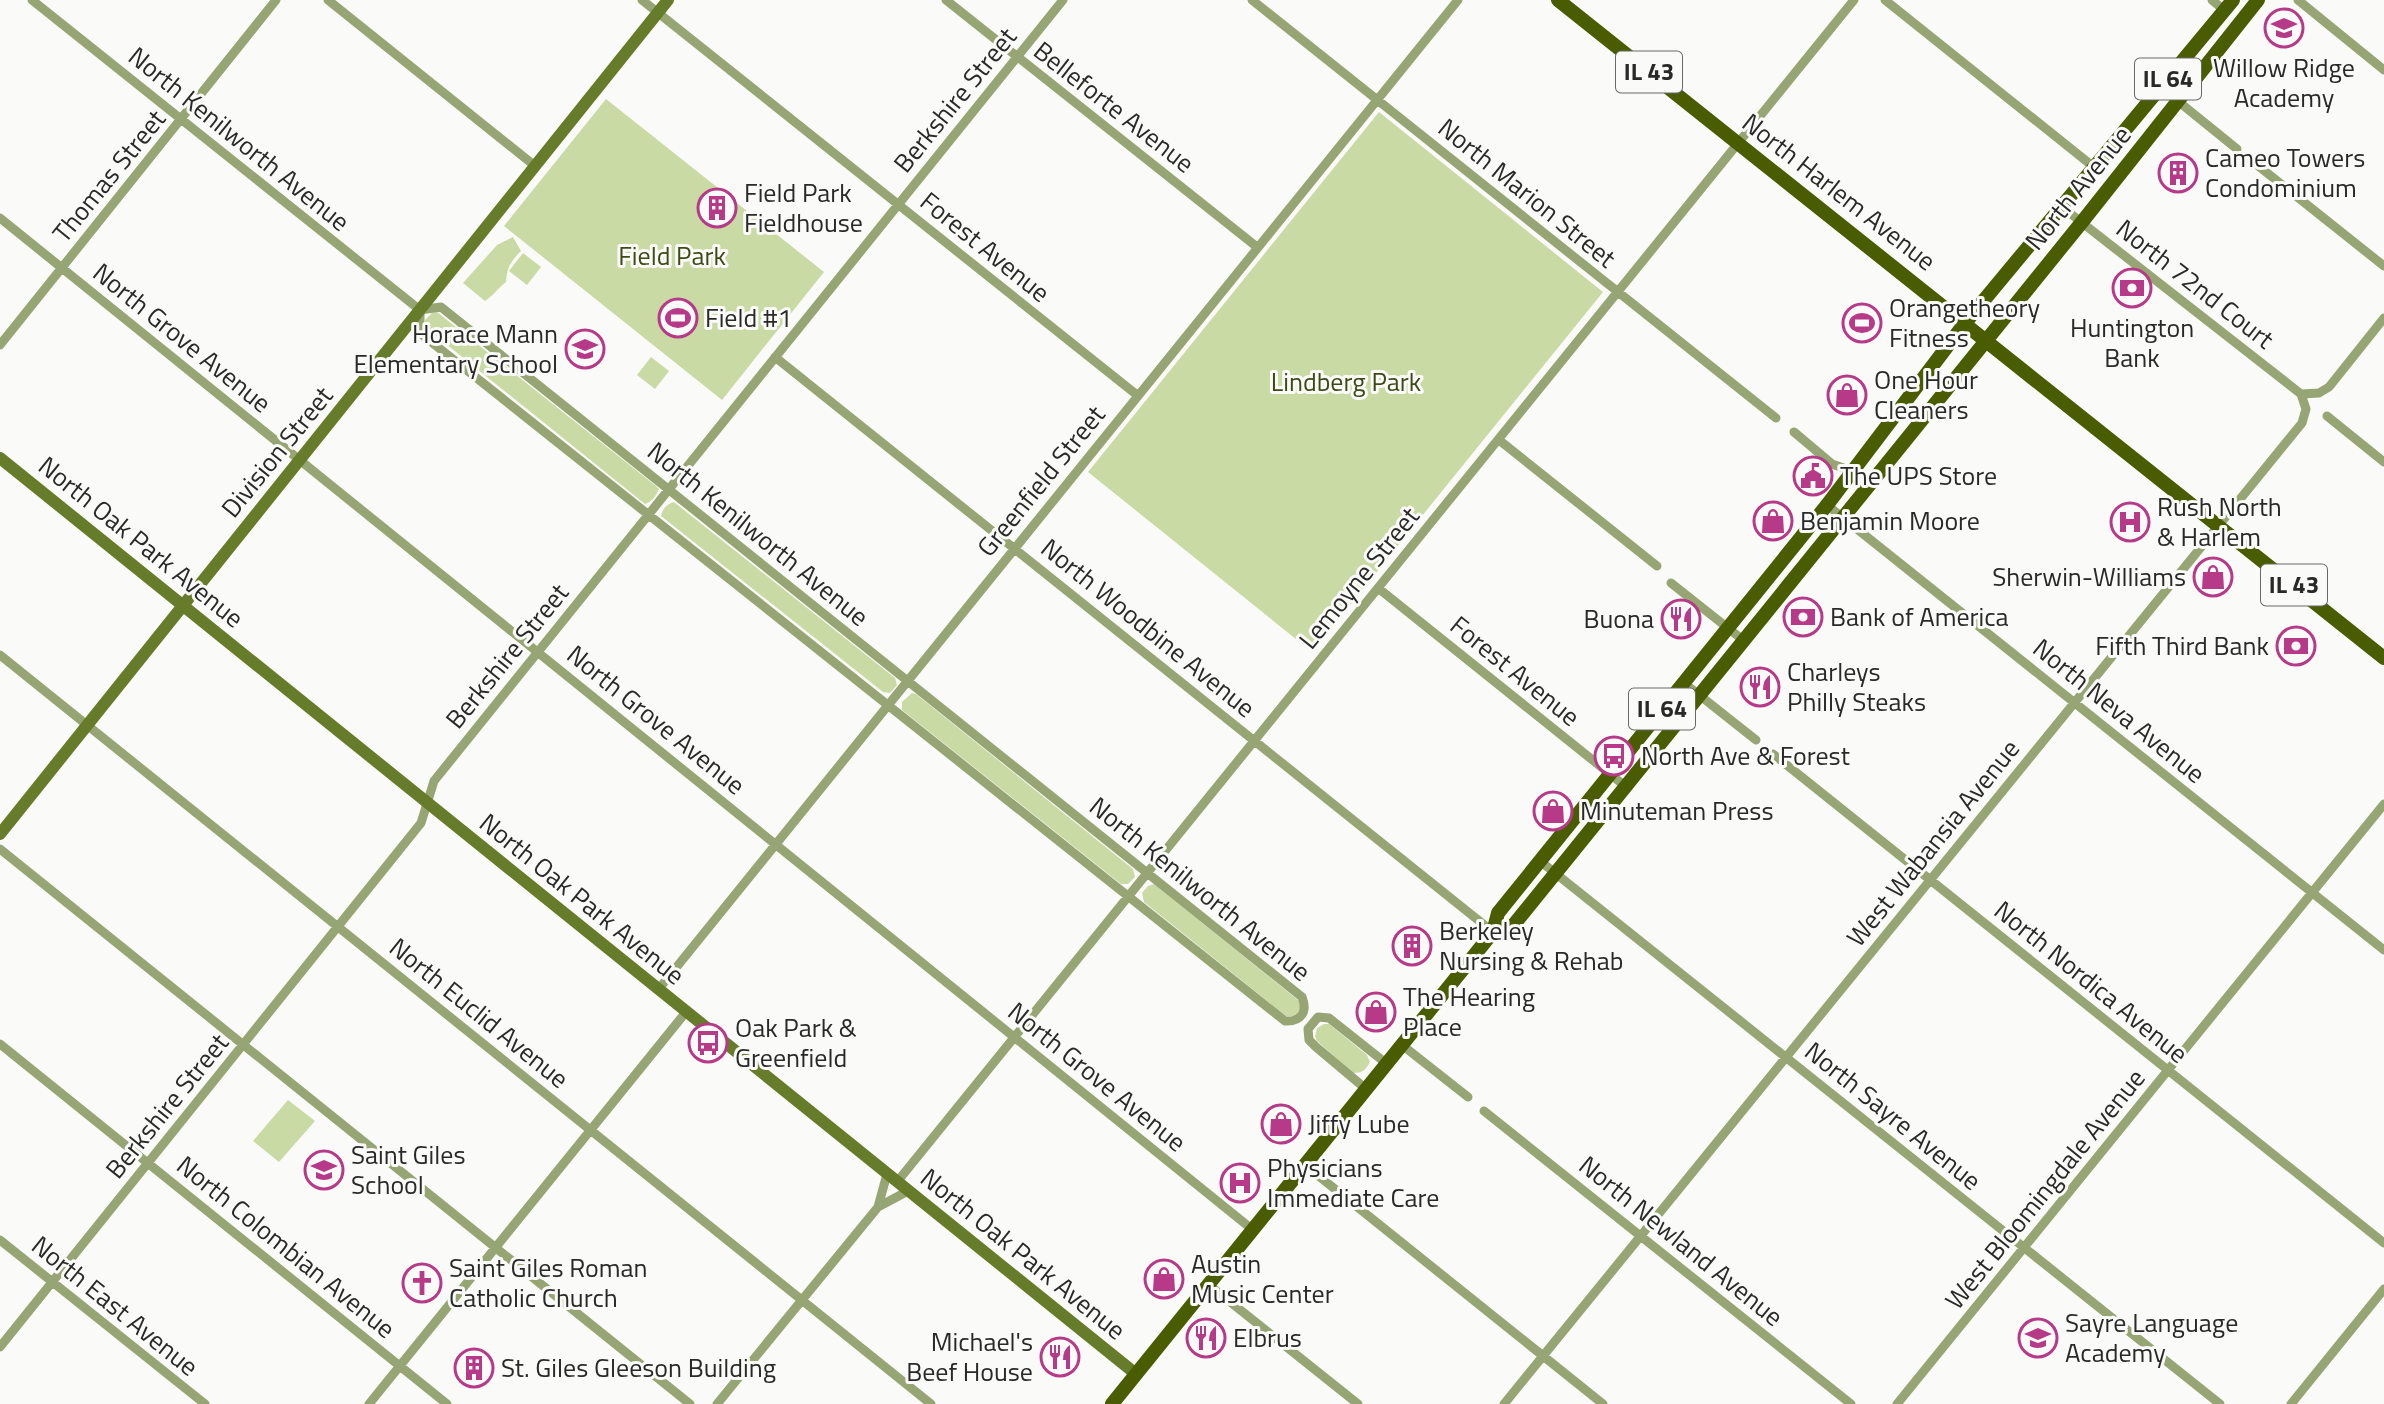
<svg xmlns="http://www.w3.org/2000/svg" width="2384" height="1404" font-family="'Titillium Web',sans-serif">
<rect width="100%" height="100%" fill="#fafbf8"/>
<!-- green -->
<path fill="#c9daa4" d="M606,99L824,272L722,400L504,226Z
M1379,112L1603,292L1312,652L1088,472Z
M513,237L521,251C511,261 507,267 506,282C498,288 494,295 485,301L463,283L497,245Z
M523,253L541,267L527,285L509,271Z
M437,312L656,486L659,489C656,496 652,502 645,504L425,327V320L432,313Z
M651,357L669,371L655,389L637,375Z
M674,502L895,678L897,685L890,693L883,692L661,516C662,509 667,504 674,502Z
M912,693L916,694L1133,869L1135,877L1128,884H1121L902,710V702Z
M1154,884L1299,1001L1301,1007L1296,1016H1286L1144,902L1142,893L1148,886Z
M1324,1024H1329L1367,1055L1370,1062C1366,1070 1362,1073 1353,1073L1317,1041L1315,1036L1317,1028Z
M288,1100L315,1121L279,1162L253,1141Z"/>
<g fill="none" stroke-linecap="round" stroke-linejoin="round">
<!-- street -->
<path stroke="#96a573" stroke-width="9" d="M32,0L420,310L441,307L1302,997C1308,1012 1301,1022 1285,1021L420,333V310
M328,0L535,166
M642,0L1137,395
M946,0L1257,247
M1252,0L1776,418
M1885,0L2095,168
M2212,0L2224,10
M2298,0L2384,70
M2179,102L2237,149
M2247,157L2384,266
M2062,207L2301,394
M0,218L1253,1230
M0,345L276,0
M775,357L1493,932
M2301,394L2319,393L2329,387L2384,318
M2327,416L2384,462
M1794,432L1832,464L1852,471
M1499,440L1657,566
M1827,505L2384,950
M1671,583L1743,640
M1378,588L1625,786
M0,655L931,1404
M1684,683L1756,740
M1773,754L2384,1243
M0,849L690,1404
M1540,861L2220,1404
M658,990L1458,0
M0,1044L447,1404
M1402,1045L1468,1097
M1366,1089L1316,1047L1309,1040L1308,1029L1318,1017L1329,1018L1387,1064
M1484,1111L1851,1404
M1305,1165L1603,1404
M897,1182L1854,0
M878,1207L887,1174
M0,1240L205,1404
M1209,1285L1358,1404
M0,1347L421,823L434,781L1063,0
M369,1404L686,1012
M717,1404L878,1207L908,1191
M1504,1404L2302,423L2306,409L2301,394
M1897,1404L2384,804
M2291,1404L2384,1289"/>
<!-- secondary -->
<path stroke="#677c2b" stroke-width="12" d="M0,458L1136,1374
M0,834L668,0"/>
<!-- primary -->
<path stroke="#495c00" stroke-width="14" d="M1558,0L2384,658
M1493,932L1512,927L2082,222L2258,0
M1112,1404L1493,932L1498,913L1827,505L1965,323L2233,0"/>
</g>
<!-- icons -->
<defs>
<symbol id="school-ring" viewBox="-11 -11 22 22"><circle r="9.5" fill="#fafbf8" stroke="#b73a89" stroke-width="1.5"/><path d="M0-5L7-2L0 1L-7-2ZM-4 1L0 2.5L4 1V4Q0 6-4 4Z" fill="#b73a89"/></symbol>
<symbol id="building-ring" viewBox="-11 -11 22 22"><circle r="9.5" fill="#fafbf8" stroke="#b73a89" stroke-width="1.5"/><path d="M-4-6H4V6H1V3H-1V6H-4ZM-2.5-4.3h1.7v1.8h-1.7ZM.8-4.3h1.7v1.8H.8ZM-2.5-1h1.7V.8h-1.7ZM.8-1h1.7V.8H.8Z" fill="#b73a89"/></symbol>
<symbol id="bank-ring" viewBox="-11 -11 22 22"><circle r="9.5" fill="#fafbf8" stroke="#b73a89" stroke-width="1.5"/><path d="M-6-4H6V4H-6ZM0-2.3a2.3 2.3 0 1 0 0 4.6a2.3 2.3 0 1 0 0-4.6Z" fill="#b73a89"/></symbol>
<symbol id="stadium-ring" viewBox="-11 -11 22 22"><circle r="9.5" fill="#fafbf8" stroke="#b73a89" stroke-width="1.5"/><path d="M0-5a6.5 5 0 1 0 0 10a6.5 5 0 1 0 0-10ZM-3.5-1.8h7v3.6h-7Z" fill="#b73a89"/></symbol>
<symbol id="shop-ring" viewBox="-11 -11 22 22"><circle r="9.5" fill="#fafbf8" stroke="#b73a89" stroke-width="1.5"/><path d="M-5-2.5h2.3a2.7 3.5 0 0 1 5.4 0H5L5.5 6h-11ZM-1.5-2.5h3a1.5 2.3 0 0 0-3 0Z" fill="#b73a89"/></symbol>
<symbol id="civic-ring" viewBox="-11 -11 22 22"><circle r="9.5" fill="#fafbf8" stroke="#b73a89" stroke-width="1.5"/><path d="M-.6-6.5H3V-4.5H.6V-3L4-1V1h2V6H-6V1h2V-1L-.6-3ZM-1.2 2.5V6h2.4V2.5Z" fill="#b73a89"/></symbol>
<symbol id="hospital-ring" viewBox="-11 -11 22 22"><circle r="9.5" fill="#fafbf8" stroke="#b73a89" stroke-width="1.5"/><path d="M-5-5h3v3.5h4V-5h3V5h-3V1.5h-4V5h-3Z" fill="#b73a89"/></symbol>
<symbol id="restaurant-ring" viewBox="-11 -11 22 22"><circle r="9.5" fill="#fafbf8" stroke="#b73a89" stroke-width="1.5"/><path d="M-5-6h1v4h1v-4h1v4h1v-4h1v5L-1.5 .5V6h-2V.5L-5-1ZM5-6V6H3V1.5H1.5Q1.5-4 5-6Z" fill="#b73a89"/></symbol>
<symbol id="bus-ring" viewBox="-11 -11 22 22"><circle r="9.5" fill="#fafbf8" stroke="#b73a89" stroke-width="1.5"/><path d="M-5-6H5V4H4V6H2V4H-2V6H-4V4H-5ZM-3.5-4V0h7V-4ZM-3.5 1.2v1.5H-2V1.2ZM2 1.2v1.5H3.5V1.2Z" fill="#b73a89"/></symbol>
<symbol id="church-ring" viewBox="-11 -11 22 22"><circle r="9.5" fill="#fafbf8" stroke="#b73a89" stroke-width="1.5"/><path d="M-1.2-6h2.4v3.5h3.3v2.4h-3.3V6h-2.4V-.1h-3.3v-2.4h3.3Z" fill="#b73a89"/></symbol>
</defs>
<g fill-rule="evenodd">
<use href="#school-ring" x="2262" y="6" width="44" height="44"/>
<use href="#building-ring" x="2156" y="151" width="44" height="44"/>
<use href="#building-ring" x="695" y="186" width="44" height="44"/>
<use href="#bank-ring" x="2110" y="266" width="44" height="44"/>
<use href="#stadium-ring" x="656" y="296" width="44" height="44"/>
<use href="#stadium-ring" x="1840" y="301" width="44" height="44"/>
<use href="#school-ring" x="563" y="327" width="44" height="44"/>
<use href="#shop-ring" x="1825" y="373" width="44" height="44"/>
<use href="#civic-ring" x="1791" y="454" width="44" height="44"/>
<use href="#shop-ring" x="1751" y="499" width="44" height="44"/>
<use href="#hospital-ring" x="2108" y="500" width="44" height="44"/>
<use href="#shop-ring" x="2191" y="555" width="44" height="44"/>
<use href="#bank-ring" x="1781" y="595" width="44" height="44"/>
<use href="#restaurant-ring" x="1659" y="597" width="44" height="44"/>
<use href="#bank-ring" x="2274" y="624" width="44" height="44"/>
<use href="#restaurant-ring" x="1738" y="665" width="44" height="44"/>
<use href="#bus-ring" x="1592" y="734" width="44" height="44"/>
<use href="#shop-ring" x="1531" y="789" width="44" height="44"/>
<use href="#building-ring" x="1390" y="924" width="44" height="44"/>
<use href="#shop-ring" x="1354" y="990" width="44" height="44"/>
<use href="#bus-ring" x="686" y="1021" width="44" height="44"/>
<use href="#shop-ring" x="1259" y="1102" width="44" height="44"/>
<use href="#school-ring" x="302" y="1148" width="44" height="44"/>
<use href="#hospital-ring" x="1218" y="1161" width="44" height="44"/>
<use href="#shop-ring" x="1142" y="1257" width="44" height="44"/>
<use href="#church-ring" x="400" y="1261" width="44" height="44"/>
<use href="#restaurant-ring" x="1184" y="1316" width="44" height="44"/>
<use href="#school-ring" x="2016" y="1316" width="44" height="44"/>
<use href="#restaurant-ring" x="1038" y="1335" width="44" height="44"/>
<use href="#building-ring" x="452" y="1346" width="44" height="44"/>
</g>
<g text-anchor="middle" stroke-width="6" stroke-linejoin="round" paint-order="stroke">
<!-- shield labels -->
<g fill="#fafbf8" stroke="#686866" stroke-width="2">
<rect x="1616" y="51.5" width="66" height="41" rx="5"/>
<rect x="2135" y="58.5" width="66" height="41" rx="5"/>
<rect x="2261" y="564.5" width="66" height="41" rx="5"/>
<rect x="1629" y="688.5" width="66" height="41" rx="5"/>
</g>
<g font-size="24" font-weight="bold" fill="#292928">
<text x="1649" y="80">IL 43</text>
<text x="2168" y="87">IL 64</text>
<text x="2294" y="593">IL 43</text>
<text x="1662" y="717">IL 64</text>
</g>
<!-- poi labels -->
<g font-size="26" fill="#292928" stroke="#fafbf8" text-anchor="start">
<text x="2284" y="77" text-anchor="middle">Willow Ridge<tspan x="2284" dy="30">Academy</tspan></text>
<text x="2205" y="167">Cameo Towers<tspan x="2205" dy="30">Condominium</tspan></text>
<text x="744" y="202">Field Park<tspan x="744" dy="30">Fieldhouse</tspan></text>
<text x="1889" y="317">Orangetheory<tspan x="1889" dy="30">Fitness</tspan></text>
<text x="705" y="327">Field #1</text>
<text x="2132" y="337" text-anchor="middle">Huntington<tspan x="2132" dy="30">Bank</tspan></text>
<text x="558" y="343" text-anchor="end">Horace Mann<tspan x="558" dy="30">Elementary School</tspan></text>
<text x="1874" y="389">One Hour<tspan x="1874" dy="30">Cleaners</tspan></text>
<text x="1840" y="485">The UPS Store</text>
<text x="2157" y="516">Rush North<tspan x="2157" dy="30">&amp; Harlem</tspan></text>
<text x="1800" y="530">Benjamin Moore</text>
<text x="2186" y="586" text-anchor="end">Sherwin-Williams</text>
<text x="1830" y="626">Bank of America</text>
<text x="1654" y="628" text-anchor="end">Buona</text>
<text x="2269" y="655" text-anchor="end">Fifth Third Bank</text>
<text x="1787" y="681">Charleys<tspan x="1787" dy="30">Philly Steaks</tspan></text>
<text x="1641" y="765">North Ave &amp; Forest</text>
<text x="1580" y="820">Minuteman Press</text>
<text x="1439" y="940">Berkeley<tspan x="1439" dy="30">Nursing &amp; Rehab</tspan></text>
<text x="1403" y="1006">The Hearing<tspan x="1403" dy="30">Place</tspan></text>
<text x="735" y="1037">Oak Park &amp;<tspan x="735" dy="30">Greenfield</tspan></text>
<text x="1308" y="1133">Jiffy Lube</text>
<text x="351" y="1164">Saint Giles<tspan x="351" dy="30">School</tspan></text>
<text x="1267" y="1177">Physicians<tspan x="1267" dy="30">Immediate Care</tspan></text>
<text x="1191" y="1273">Austin<tspan x="1191" dy="30">Music Center</tspan></text>
<text x="449" y="1277">Saint Giles Roman<tspan x="449" dy="30">Catholic Church</tspan></text>
<text x="2065" y="1332">Sayre Language<tspan x="2065" dy="30">Academy</tspan></text>
<text x="1233" y="1347">Elbrus</text>
<text x="1033" y="1351" text-anchor="end">Michael's<tspan x="1033" dy="30">Beef House</tspan></text>
<text x="501" y="1377">St. Giles Gleeson Building</text>
</g>
<!-- street labels -->
<g font-size="26" fill="#292928" stroke="#fafbf8">
<text transform="translate(955 100) rotate(-51)" y="9">Berkshire Street</text>
<text transform="translate(1114 107) rotate(38)" y="9">Belleforte Avenue</text>
<text transform="translate(239 139) rotate(39)" y="9">North Kenilworth Avenue</text>
<text transform="translate(109 176) rotate(-51)" y="9">Thomas Street</text>
<text transform="translate(2078 188) rotate(-51)" y="9">North Avenue</text>
<text transform="translate(1839 192) rotate(38)" y="9">North Harlem Avenue</text>
<text transform="translate(1527 193) rotate(39)" y="9">North Marion Street</text>
<text transform="translate(985 247) rotate(39)" y="9">Forest Avenue</text>
<text transform="translate(2195 284) rotate(38)" y="9">North 72nd Court</text>
<text transform="translate(182 338) rotate(39)" y="9">North Grove Avenue</text>
<text transform="translate(277 452) rotate(-51)" y="9">Division Street</text>
<text transform="translate(1041 481) rotate(-51)" y="9">Greenfield Street</text>
<text transform="translate(758 534) rotate(39)" y="9">North Kenilworth Avenue</text>
<text transform="translate(141 542) rotate(39)" y="9">North Oak Park Avenue</text>
<text transform="translate(1359 578) rotate(-51)" y="9">Lemoyne Street</text>
<text transform="translate(1148 628) rotate(39)" y="9">North Woodbine Avenue</text>
<text transform="translate(507 656) rotate(-51)" y="9">Berkshire Street</text>
<text transform="translate(1515 671) rotate(39)" y="9">Forest Avenue</text>
<text transform="translate(2119 711) rotate(39)" y="9">North Neva Avenue</text>
<text transform="translate(656 720) rotate(39)" y="9">North Grove Avenue</text>
<text transform="translate(1933 843) rotate(-51)" y="9">West Wabansia Avenue</text>
<text transform="translate(1200 889) rotate(39)" y="9">North Kenilworth Avenue</text>
<text transform="translate(582 899) rotate(39)" y="9">North Oak Park Avenue</text>
<text transform="translate(2091 982) rotate(39)" y="9">North Nordica Avenue</text>
<text transform="translate(479 1013) rotate(39)" y="9">North Euclid Avenue</text>
<text transform="translate(1097 1077) rotate(39)" y="9">North Grove Avenue</text>
<text transform="translate(167 1106) rotate(-51)" y="9">Berkshire Street</text>
<text transform="translate(1893 1116) rotate(39)" y="9">North Sayre Avenue</text>
<text transform="translate(2045 1189) rotate(-51)" y="9">West Bloomingdale Avenue</text>
<text transform="translate(1681 1241) rotate(39)" y="9">North Newland Avenue</text>
<text transform="translate(286 1247) rotate(39)" y="9">North Colombian Avenue</text>
<text transform="translate(1023 1254) rotate(39)" y="9">North Oak Park Avenue</text>
<text transform="translate(115 1306) rotate(39)" y="9">North East Avenue</text>
</g>
<!-- park labels -->
<g font-size="26" fill="#3d4a16" stroke="#fafbf8">
<text x="672" y="265">Field Park</text>
<text x="1346" y="391">Lindberg Park</text>
</g>
</g>
</svg>
